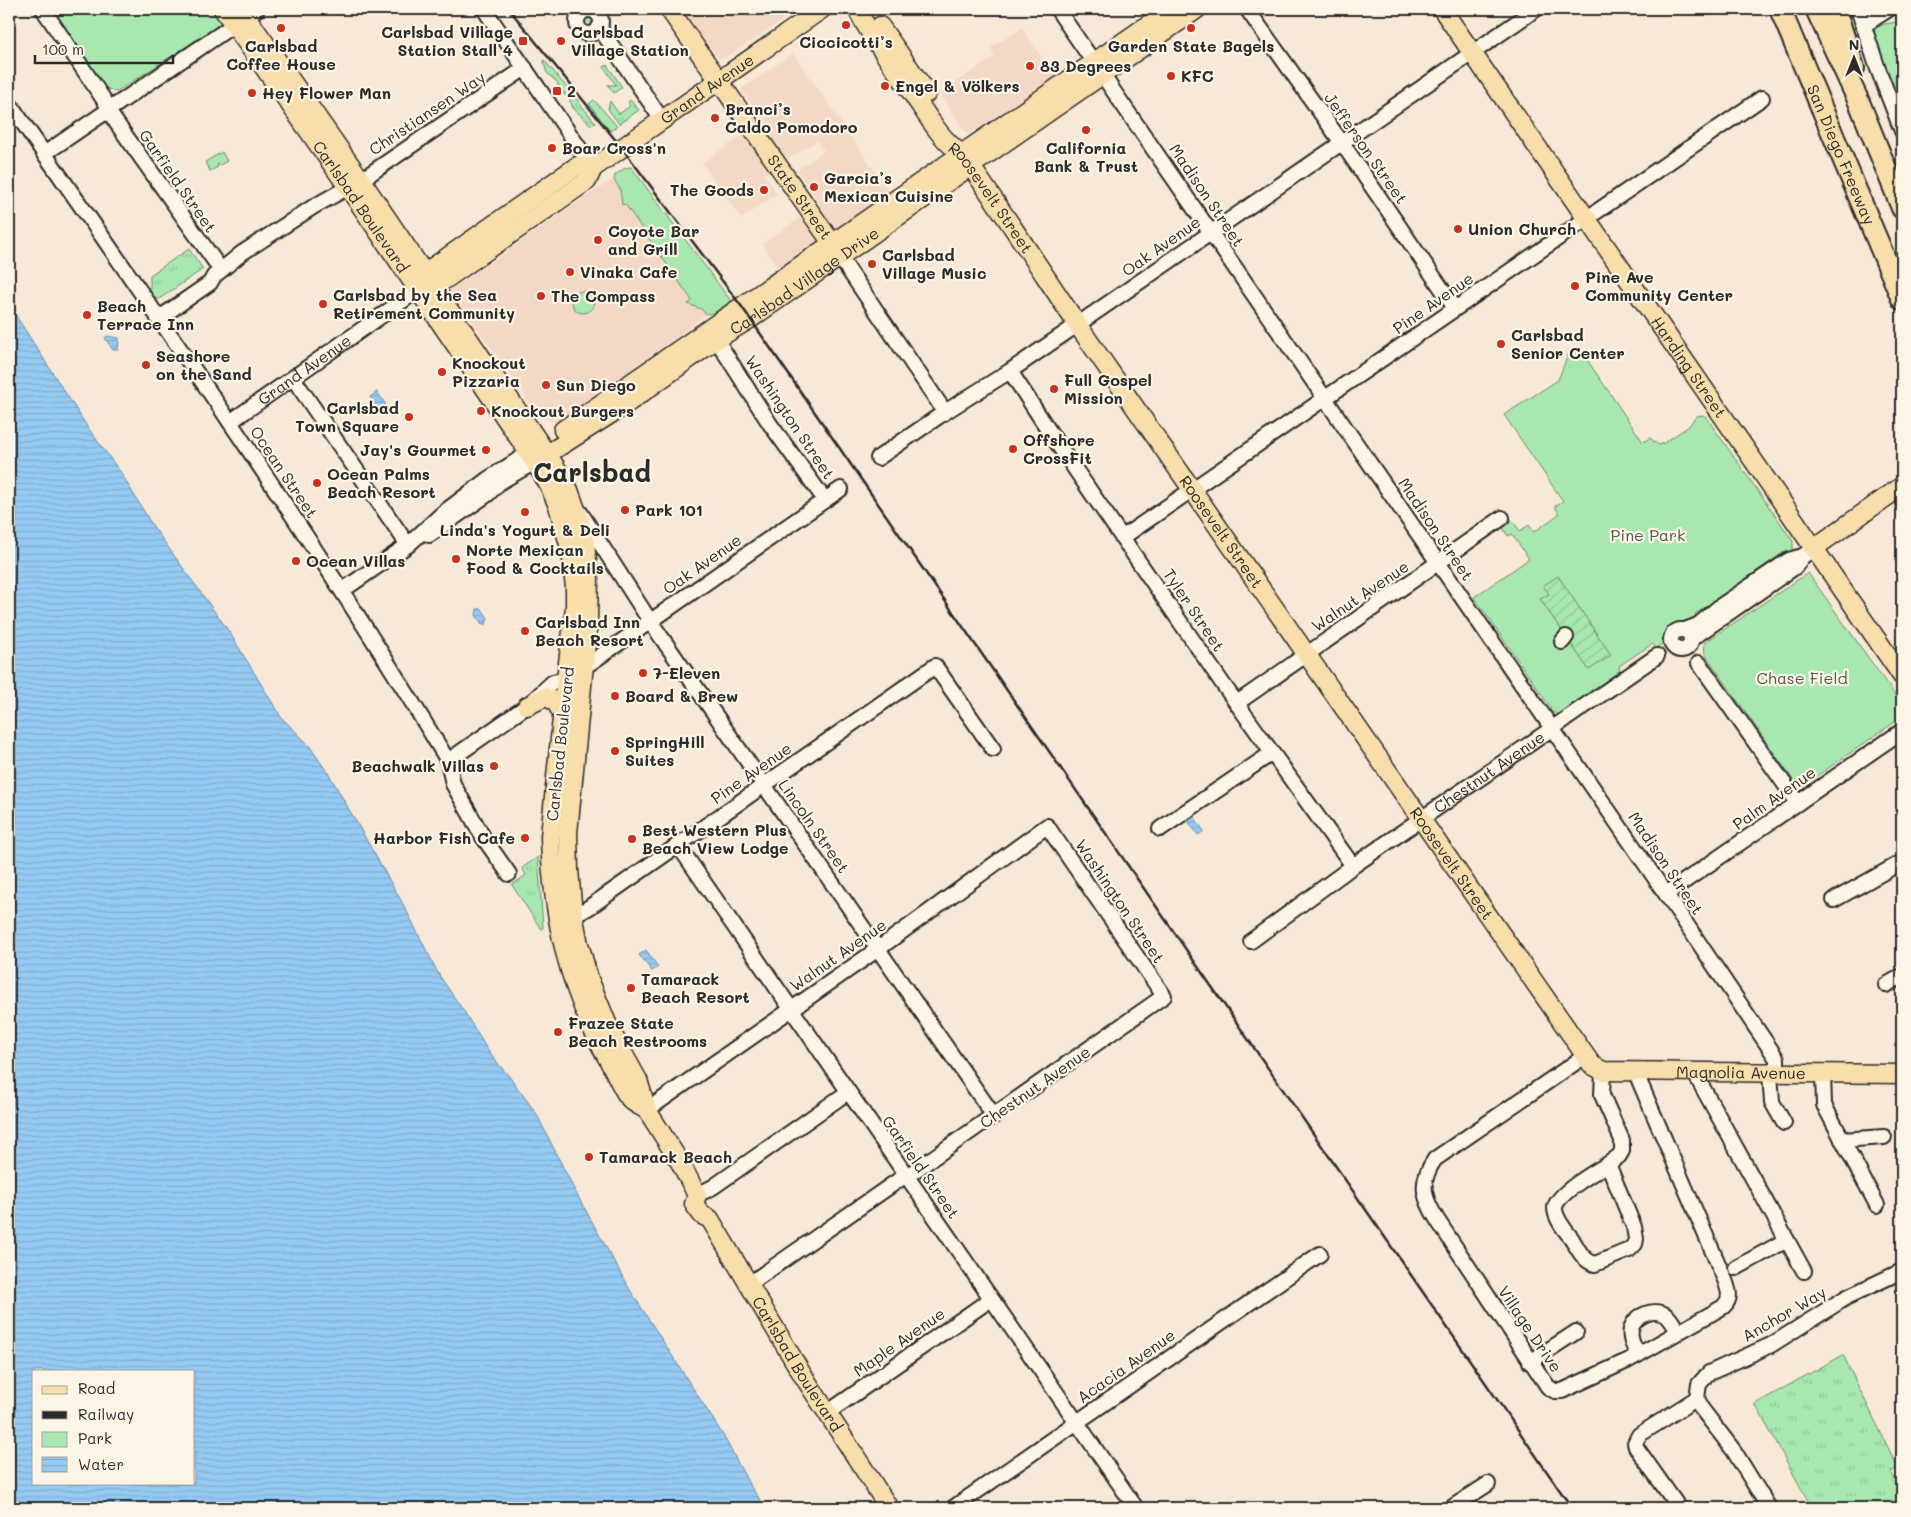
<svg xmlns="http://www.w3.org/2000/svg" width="1911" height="1517" font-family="Mali,sans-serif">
<defs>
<pattern id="grass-tufts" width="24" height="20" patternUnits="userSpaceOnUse" patternTransform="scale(1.25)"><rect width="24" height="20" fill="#a8e8b0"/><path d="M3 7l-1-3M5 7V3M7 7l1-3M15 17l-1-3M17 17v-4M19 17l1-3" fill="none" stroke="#91c798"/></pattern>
<pattern id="garden-furrows" width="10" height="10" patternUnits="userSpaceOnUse" patternTransform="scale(1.25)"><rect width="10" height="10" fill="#a8e8b0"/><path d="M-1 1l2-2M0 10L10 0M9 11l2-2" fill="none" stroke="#91c798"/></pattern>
<pattern id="water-rules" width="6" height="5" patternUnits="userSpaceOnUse" patternTransform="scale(1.25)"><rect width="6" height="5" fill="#95caf3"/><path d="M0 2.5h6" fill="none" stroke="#81aed0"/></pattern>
</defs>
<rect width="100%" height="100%" fill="#f8e8d7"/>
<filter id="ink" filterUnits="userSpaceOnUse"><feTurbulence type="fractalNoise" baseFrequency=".02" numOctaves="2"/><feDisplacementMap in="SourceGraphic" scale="10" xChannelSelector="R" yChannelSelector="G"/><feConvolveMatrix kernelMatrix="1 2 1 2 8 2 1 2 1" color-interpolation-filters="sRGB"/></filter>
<g filter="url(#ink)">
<!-- built -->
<path fill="#f4d8c6" d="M681,9H799L724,59H719Z
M1022,28L1056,78L967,135L940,93L995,56L990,48Z
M793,53L890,193L778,267L762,244L820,204L797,170L824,151L817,141L764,174L777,194L741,219L702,163L763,121L741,89Z
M614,180L620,189L622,205L625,203L691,299L692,301L689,304L701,309L706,314L685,331L556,422L540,417L450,290L594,191Z"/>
<!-- grass -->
<path fill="url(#grass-tufts)" stroke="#6a8a6e" d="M583 22a6 6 0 1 1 12 0a6 6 0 1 1-12 0Z
M543,60H544L596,123L591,125L573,108L569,98L560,91L557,82L547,73Z
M607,65L622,87L614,93L608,85H616L604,67Z
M594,100L617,126L610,131L589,104Z
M630,100L639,110L619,124L608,109L610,101L619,114L630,106L628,102Z
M189,249L203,269L155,302L150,295V275Z
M538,857L543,928L541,929L512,885L526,875L522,868Z
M1843,1355L1898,1468L1891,1472L1902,1493V1508H1812L1755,1404Z"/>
<!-- park -->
<path fill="#a8e8b0" stroke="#6a8a6e" d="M52,9H214L221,24L116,92L106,88Z
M1902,21V115L1873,36L1876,28L1885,24Z
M222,152L227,161L220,165L217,164L218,167L210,171L205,162Z
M631,167L731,301L714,313L706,314L701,309L688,304L692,301L691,299L625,204L622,205L620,189L614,180L615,175L625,168Z
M572 302a11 11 0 1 1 22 0a11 11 0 1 1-22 0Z
M1581,351L1643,442L1650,438L1659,445L1664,443L1689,426L1693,420L1697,416L1703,415L1706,417L1793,541V556L1787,555L1784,552L1744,580L1746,584L1739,589L1736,586L1695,614L1697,618C1682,625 1668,622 1665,642L1656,648L1652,644L1619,666L1620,671L1561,713L1556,714L1549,710L1551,708L1474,597L1529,559L1512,534L1508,536L1503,528L1511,519L1520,531L1529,525L1534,532L1559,514L1555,506L1563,501L1504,415L1558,380L1569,352Z
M1808,573L1902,705V717L1804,785L1795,783L1705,654L1704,643Z"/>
<!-- garden -->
<path fill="url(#garden-furrows)" stroke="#6a8a6e" d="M1558,576L1611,655L1589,670L1540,599L1549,594L1543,586Z"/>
<!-- water -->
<path fill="url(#water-rules)" stroke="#6b8aa3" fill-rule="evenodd" d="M9,305L88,428L121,473L152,525L230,633L281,717L308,744L330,776L403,904L439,975L465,1013L490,1054L512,1080L536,1113L576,1193L630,1290L723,1435L749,1484L766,1508H9ZM34,1371H194V1483H34Z
M107,336L119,338L118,350H113L105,338Z
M377,392L386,405L379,410L370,397Z
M477,609H482L488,618L486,624H482L476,615Z
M1192,814L1204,831L1198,835L1186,818Z
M646,950L658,967L652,971L639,955Z"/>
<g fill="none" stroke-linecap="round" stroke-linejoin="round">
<defs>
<g id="minor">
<path d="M43,9L110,109"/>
<path d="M484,9L593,168"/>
<path d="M1057,9L1666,894L1777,1059V1073"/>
<path d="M1247,9L1342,143L1455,308"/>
<path d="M1858,9L1878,69L1902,131"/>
<circle cx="589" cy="22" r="12"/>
<path d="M1863,26L1889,9"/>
<path d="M599,27L662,120"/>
<path d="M9,103C160,319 312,535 448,761L453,784L483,837L509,874"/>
<path d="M108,111L221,270"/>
<path d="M44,154L257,9"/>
<path d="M839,256L945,412"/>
<path d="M158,319L210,283L214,276L242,253L313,207L361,180L525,68"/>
<path d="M711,331L770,424L825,500"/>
<path d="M1010,371L1055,440L1225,687L1353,866"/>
<path d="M293,378L408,545"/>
<path id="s1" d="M230,422L418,290"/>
<path d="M878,458L945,412L1010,371L1536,9"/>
<path d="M580,512L650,621L994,1116"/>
<path d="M429,535L488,494L500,482L535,462"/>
<path d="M1123,537L1762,98"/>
<path d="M343,590L408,545L443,513L488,479L529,453"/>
<circle cx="1681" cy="640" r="10"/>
<path d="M1685,630L1698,625L1719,607L1789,560L1803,556"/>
<path d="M1691,639L1795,567L1803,556L1814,548"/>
<path d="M1562,642L1566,637"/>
<path d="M1699,663L1798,803"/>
<path d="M583,668L841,489"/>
<path d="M1237,703L1502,518"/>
<path d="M448,761L527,706L553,682L566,679"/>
<path d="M1160,829L1272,753"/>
<path d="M678,845L1136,1508"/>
<path d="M1666,894L1902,731"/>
<path d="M1834,900L1902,862"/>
<path d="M565,915L581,912L588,908L935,666L993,749"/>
<path id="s2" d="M1251,941L1353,866L1657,656"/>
<path d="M1886,985L1902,976"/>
<path d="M1585,1056L1435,1159C1418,1183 1424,1199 1438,1221L1548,1387L1555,1391H1562L1629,1360L1723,1307C1732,1299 1729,1291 1725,1280L1635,1071"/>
<path d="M1603,1071L1602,1095L1622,1140V1151L1619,1156L1608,1164"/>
<path d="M1694,1072L1804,1271"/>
<path d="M1770,1073L1772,1102L1784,1123"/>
<path d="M1823,1073L1824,1105L1877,1205"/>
<path d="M647,1110L878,949L1047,826L1164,996L907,1176"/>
<path d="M1842,1140L1884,1137"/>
<path d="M1608,1164L1634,1227L1636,1239L1635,1244L1629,1250L1595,1264C1583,1261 1578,1249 1572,1239C1566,1231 1555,1219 1555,1208C1555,1195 1596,1171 1608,1164Z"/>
<path d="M697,1195L713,1187L848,1092"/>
<path d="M1736,1268L1787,1240"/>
<path d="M749,1284L906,1175"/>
<path d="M1638,1355C1634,1347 1629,1339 1631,1329C1635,1315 1655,1307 1667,1316C1672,1320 1675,1327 1678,1332"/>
<path d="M1530,1362L1576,1332"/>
<path d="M1697,1398L1699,1384L1709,1373L1771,1345L1847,1297L1902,1271"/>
<path d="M1697,1398L1701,1408L1734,1451L1769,1508"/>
<path d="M827,1413L991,1299"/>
<path d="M953,1508L1320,1254"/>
<path d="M1451,1508L1488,1484"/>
<path d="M1679,1508L1636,1447L1635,1443L1639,1435L1697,1398"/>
</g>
<g id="major">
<path id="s3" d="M223,9L348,187L523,444L549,485L558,506L571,551L575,588V607L566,679L550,836C552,918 569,991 610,1063C616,1073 623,1092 631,1100C635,1104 642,1107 647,1110"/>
<path id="s4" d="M241,9L361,180L555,466L569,490L580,521L585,543L589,579L588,622L568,833L569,870L573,914L579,944L589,979L609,1028L638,1080L647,1110L681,1164L697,1195L694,1204L702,1215L710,1219L802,1374L889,1508"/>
<path id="s5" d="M669,9L827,236L837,253"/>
<path id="s6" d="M857,9C870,36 892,64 909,89C925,111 939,139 962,154C1002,210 1039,267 1077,324L1592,1065L1603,1071L1902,1074"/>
<path id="s7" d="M1442,9L1902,676"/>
<path d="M880,26L927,93"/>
<path d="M430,282L433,267L577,166L593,168"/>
<path id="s8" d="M422,287L430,282L443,281L587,181L593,168L822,9"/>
<path d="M563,430L1171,9"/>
<path id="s9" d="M538,460L625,405L717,339L750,319L1197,9"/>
<path d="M1814,548L1902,486"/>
<path d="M527,706L545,697L555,701L562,713"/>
</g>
<g id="highway">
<path id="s10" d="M1780,9L1902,299"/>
<path d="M1816,9L1859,102L1902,208"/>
<path d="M1835,9L1854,68"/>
</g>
</defs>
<!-- minor casing -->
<use href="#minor" stroke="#2b2b2b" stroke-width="18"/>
<!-- major casing -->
<use href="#major" stroke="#2b2b2b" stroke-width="21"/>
<!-- highway casing -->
<use href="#highway" stroke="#2b2b2b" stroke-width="24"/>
<!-- minor -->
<use href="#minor" stroke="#fcf5e5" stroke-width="14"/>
<!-- major -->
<use href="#major" stroke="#f8deab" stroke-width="18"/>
<!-- highway -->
<use href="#highway" stroke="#f8deab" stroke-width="20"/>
<!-- rail -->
<path stroke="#2b2b2b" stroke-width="2.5" d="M509,9L622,148L742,307L1572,1508"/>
</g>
</g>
<!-- markers -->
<g fill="#c8321e" stroke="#fcf5e5" stroke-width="2">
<circle cx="846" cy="25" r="5"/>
<circle cx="281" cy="28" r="5"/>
<circle cx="1191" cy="28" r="5"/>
<rect x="518" y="36" width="10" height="10" rx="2.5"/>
<circle cx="561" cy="41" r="5"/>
<circle cx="1030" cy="66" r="5"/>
<circle cx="1171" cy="76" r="5"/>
<circle cx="885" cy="86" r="5"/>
<rect x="552" y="86" width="10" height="10" rx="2.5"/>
<circle cx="252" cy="93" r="5"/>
<circle cx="715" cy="118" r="5"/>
<circle cx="1086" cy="130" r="5"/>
<circle cx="552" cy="148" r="5"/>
<circle cx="814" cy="187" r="5"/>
<circle cx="764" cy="190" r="5"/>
<circle cx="1458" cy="229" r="5"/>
<circle cx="598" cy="240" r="5"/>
<circle cx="872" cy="264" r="5"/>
<circle cx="570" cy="272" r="5"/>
<circle cx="1575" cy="286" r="5"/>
<circle cx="541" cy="296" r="5"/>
<circle cx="323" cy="304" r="5"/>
<circle cx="87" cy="315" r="5"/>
<circle cx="1501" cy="344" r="5"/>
<circle cx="146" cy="365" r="5"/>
<circle cx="442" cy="372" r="5"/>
<circle cx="546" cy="385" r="5"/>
<circle cx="1054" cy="389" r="5"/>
<circle cx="481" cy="411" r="5"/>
<circle cx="409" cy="417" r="5"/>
<circle cx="1013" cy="449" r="5"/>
<circle cx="486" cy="450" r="5"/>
<circle cx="317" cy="483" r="5"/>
<circle cx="625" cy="510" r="5"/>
<circle cx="525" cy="512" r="5"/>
<circle cx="456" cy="559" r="5"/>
<circle cx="296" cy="561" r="5"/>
<circle cx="525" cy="631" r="5"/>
<circle cx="643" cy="673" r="5"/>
<circle cx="615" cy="696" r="5"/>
<circle cx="615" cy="751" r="5"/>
<circle cx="494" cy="766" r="5"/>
<circle cx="525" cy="838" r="5"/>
<circle cx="632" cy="839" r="5"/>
<circle cx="631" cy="988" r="5"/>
<circle cx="558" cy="1032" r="5"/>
<circle cx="589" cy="1157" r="5"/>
</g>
<g text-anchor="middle" stroke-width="4.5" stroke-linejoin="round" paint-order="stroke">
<!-- poi labels -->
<g font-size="16" font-weight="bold" fill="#2b2b2b" stroke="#fcf5e5" text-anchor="start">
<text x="513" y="38" text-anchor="end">Carlsbad Village<tspan x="513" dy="18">Station Stall 4</tspan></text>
<text x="571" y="38">Carlsbad<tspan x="571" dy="18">Village Station</tspan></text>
<text x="846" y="48" text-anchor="middle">Ciccicotti’s</text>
<text x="281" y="52" text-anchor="middle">Carlsbad<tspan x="281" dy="18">Coffee House</tspan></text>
<text x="1191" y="52" text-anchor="middle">Garden State Bagels</text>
<text x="1040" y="72">83 Degrees</text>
<text x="1181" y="82">KFC</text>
<text x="895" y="92">Engel &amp; Völkers</text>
<text x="567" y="97">2</text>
<text x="262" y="99">Hey Flower Man</text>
<text x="725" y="115">Branci’s<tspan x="725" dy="18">Caldo Pomodoro</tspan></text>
<text x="562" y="154">Boar Cross'n</text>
<text x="1086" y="154" text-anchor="middle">California<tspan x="1086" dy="18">Bank &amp; Trust</tspan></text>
<text x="824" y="184">Garcia’s<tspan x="824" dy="18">Mexican Cuisine</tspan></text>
<text x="754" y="196" text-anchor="end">The Goods</text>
<text x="1468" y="235">Union Church</text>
<text x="608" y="237">Coyote Bar<tspan x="608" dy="18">and Grill</tspan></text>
<text x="882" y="261">Carlsbad<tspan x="882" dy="18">Village Music</tspan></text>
<text x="580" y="278">Vinaka Cafe</text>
<text x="1585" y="283">Pine Ave<tspan x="1585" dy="18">Community Center</tspan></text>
<text x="333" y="301">Carlsbad by the Sea<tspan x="333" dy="18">Retirement Community</tspan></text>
<text x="551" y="302">The Compass</text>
<text x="97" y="312">Beach<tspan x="97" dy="18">Terrace Inn</tspan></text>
<text x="1511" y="341">Carlsbad<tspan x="1511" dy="18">Senior Center</tspan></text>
<text x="156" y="362">Seashore<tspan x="156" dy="18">on the Sand</tspan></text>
<text x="452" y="369">Knockout<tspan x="452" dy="18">Pizzaria</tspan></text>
<text x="1064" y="386">Full Gospel<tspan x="1064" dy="18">Mission</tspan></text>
<text x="556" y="391">Sun Diego</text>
<text x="399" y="414" text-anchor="end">Carlsbad<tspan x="399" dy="18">Town Square</tspan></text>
<text x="491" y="417">Knockout Burgers</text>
<text x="1023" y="446">Offshore<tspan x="1023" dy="18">CrossFit</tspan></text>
<text x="476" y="456" text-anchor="end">Jay's Gourmet</text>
<text x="327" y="480">Ocean Palms<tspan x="327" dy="18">Beach Resort</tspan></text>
<text x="635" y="516">Park 101</text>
<text x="525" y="536" text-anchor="middle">Linda's Yogurt &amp; Deli</text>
<text x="466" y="556">Norte Mexican<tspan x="466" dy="18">Food &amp; Cocktails</tspan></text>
<text x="306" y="567">Ocean Villas</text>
<text x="535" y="628">Carlsbad Inn<tspan x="535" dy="18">Beach Resort</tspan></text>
<text x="653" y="679">7-Eleven</text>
<text x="625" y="702">Board &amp; Brew</text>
<text x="625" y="748">SpringHill<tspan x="625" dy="18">Suites</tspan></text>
<text x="484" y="772" text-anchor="end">Beachwalk Villas</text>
<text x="642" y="836">Best Western Plus<tspan x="642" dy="18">Beach View Lodge</tspan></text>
<text x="515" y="844" text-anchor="end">Harbor Fish Cafe</text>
<text x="641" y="985">Tamarack<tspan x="641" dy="18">Beach Resort</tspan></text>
<text x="568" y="1029">Frazee State<tspan x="568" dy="18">Beach Restrooms</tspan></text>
<text x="599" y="1163">Tamarack Beach</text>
</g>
<!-- street labels -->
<g font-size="16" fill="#2b2b2b" stroke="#fcf5e5">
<text dy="6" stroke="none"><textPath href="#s8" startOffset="351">Grand Avenue</textPath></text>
<text transform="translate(427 113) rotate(-34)" y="6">Christiansen Way</text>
<text transform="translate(1366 148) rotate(55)" y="6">Jefferson Street</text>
<text dy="6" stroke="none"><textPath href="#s10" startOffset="158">San Diego Freeway</textPath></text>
<text transform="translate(178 181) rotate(55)" y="6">Garfield Street</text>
<text transform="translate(1207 195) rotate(56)" y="6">Madison Street</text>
<text dy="6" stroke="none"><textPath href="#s5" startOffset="229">State Street</textPath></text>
<text dy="6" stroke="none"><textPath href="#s6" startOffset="232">Roosevelt Street</textPath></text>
<text dy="6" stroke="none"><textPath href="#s3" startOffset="241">Carlsbad Boulevard</textPath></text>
<text transform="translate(1161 246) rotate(-35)" y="6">Oak Avenue</text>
<text dy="6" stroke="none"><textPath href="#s9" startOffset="321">Carlsbad Village Drive</textPath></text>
<text transform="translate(1433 303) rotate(-35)" y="6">Pine Avenue</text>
<text dy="6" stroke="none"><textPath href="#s7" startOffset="435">Harding Street</textPath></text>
<text dy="6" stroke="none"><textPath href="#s1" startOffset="91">Grand Avenue</textPath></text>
<text transform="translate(790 417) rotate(56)" y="6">Washington Street</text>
<text transform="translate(284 472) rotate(56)" y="6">Ocean Street</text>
<text transform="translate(1436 529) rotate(56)" y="6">Madison Street</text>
<text dy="6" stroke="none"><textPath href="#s6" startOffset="638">Roosevelt Street</textPath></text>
<text transform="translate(702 564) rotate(-35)" y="6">Oak Avenue</text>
<text transform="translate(1360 596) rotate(-34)" y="6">Walnut Avenue</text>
<text transform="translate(1194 610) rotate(56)" y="6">Tyler Street</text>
<text transform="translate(560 744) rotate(-84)" y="6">Carlsbad Boulevard</text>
<text dy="6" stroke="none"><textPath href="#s2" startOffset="292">Chestnut Avenue</textPath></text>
<text transform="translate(751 773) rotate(-35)" y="6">Pine Avenue</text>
<text transform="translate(1774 798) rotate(-35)" y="6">Palm Avenue</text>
<text transform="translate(814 826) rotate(55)" y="6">Lincoln Street</text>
<text transform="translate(1666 863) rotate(56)" y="6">Madison Street</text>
<text dy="6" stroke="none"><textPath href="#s6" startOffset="1042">Roosevelt Street</textPath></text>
<text transform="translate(1120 901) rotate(56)" y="6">Washington Street</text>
<text transform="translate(838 955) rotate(-35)" y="6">Walnut Avenue</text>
<text dy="6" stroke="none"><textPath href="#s6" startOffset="1438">Magnolia Avenue</textPath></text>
<text transform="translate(1035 1087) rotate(-35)" y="6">Chestnut Avenue</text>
<text transform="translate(921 1167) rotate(55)" y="6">Garfield Street</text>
<text transform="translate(1784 1314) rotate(-30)" y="6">Anchor Way</text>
<text transform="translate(1530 1329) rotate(56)" y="6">Village Drive</text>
<text transform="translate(899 1342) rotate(-35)" y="6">Maple Avenue</text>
<text dy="6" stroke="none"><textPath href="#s4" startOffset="1521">Carlsbad Boulevard</textPath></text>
<text transform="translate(1126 1366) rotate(-35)" y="6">Acacia Avenue</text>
</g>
<!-- park labels -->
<g font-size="16" fill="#4a5a4c" stroke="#fcf5e5">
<text x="1648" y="541">Pine Park</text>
<text x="1802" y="684">Chase Field</text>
</g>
<!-- town labels -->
<g font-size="26" font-weight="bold" fill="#2b2b2b" stroke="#fcf5e5">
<text x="592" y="482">Carlsbad</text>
</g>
</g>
<!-- margin -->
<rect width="1911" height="1517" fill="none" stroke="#fcf5e5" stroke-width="30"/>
<rect x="15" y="15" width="1881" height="1487" fill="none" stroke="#2b2b2b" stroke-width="2" filter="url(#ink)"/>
<!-- legend -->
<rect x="32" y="1370" width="162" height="115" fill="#fcf5e5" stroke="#a8a49b"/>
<rect x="42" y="1386" width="25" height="8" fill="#f8deab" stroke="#a8a49b"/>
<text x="78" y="1394" font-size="15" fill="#2b2b2b">Road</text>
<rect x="42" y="1411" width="25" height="8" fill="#2b2b2b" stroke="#a8a49b"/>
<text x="78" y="1420" font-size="15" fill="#2b2b2b">Railway</text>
<rect x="42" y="1432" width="25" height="15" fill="#a8e8b0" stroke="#a8a49b"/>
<text x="78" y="1444" font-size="15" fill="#2b2b2b">Park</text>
<rect x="42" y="1457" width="25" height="15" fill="url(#water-rules)" stroke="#a8a49b"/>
<text x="78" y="1470" font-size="15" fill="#2b2b2b">Water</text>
<!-- north arrow -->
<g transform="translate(1854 58)" stroke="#fcf5e5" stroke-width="4" paint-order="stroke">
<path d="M0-4L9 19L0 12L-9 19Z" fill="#2b2b2b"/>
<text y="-8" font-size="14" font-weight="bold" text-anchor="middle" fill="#2b2b2b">N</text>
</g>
<!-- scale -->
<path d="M35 55v8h138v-8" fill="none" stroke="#2b2b2b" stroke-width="2.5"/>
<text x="42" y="55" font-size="15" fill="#2b2b2b" stroke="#fcf5e5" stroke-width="4" paint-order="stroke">100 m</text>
</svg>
